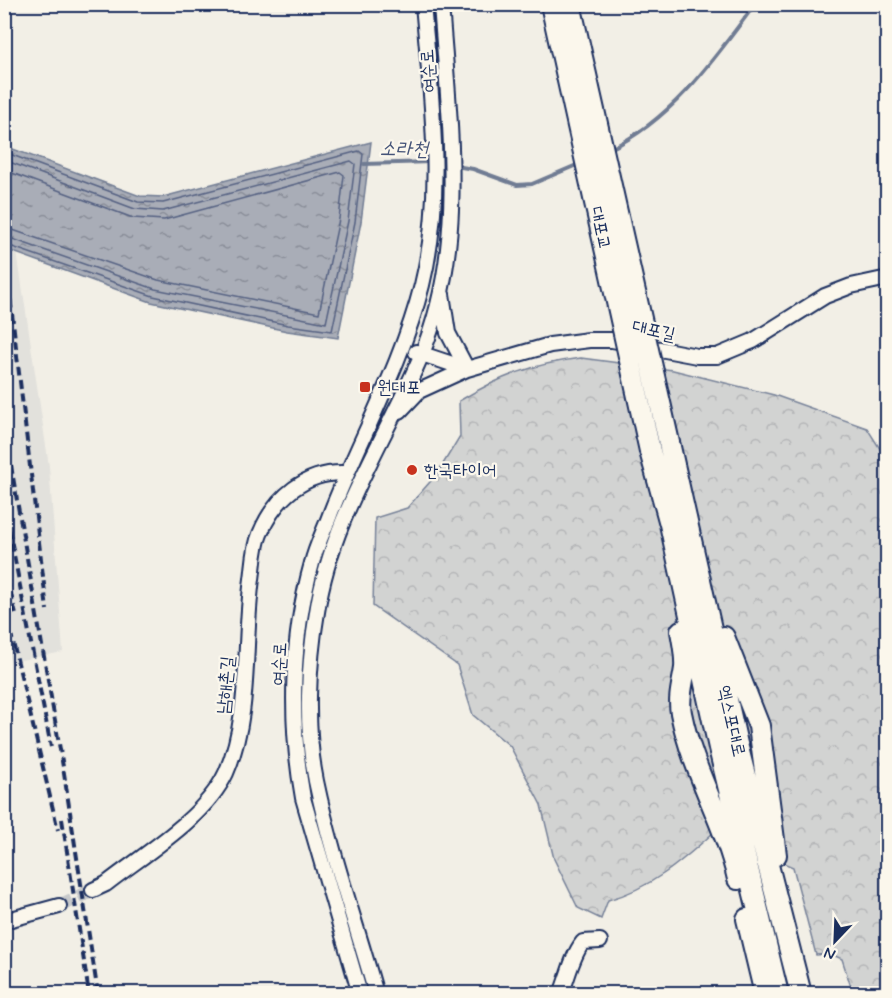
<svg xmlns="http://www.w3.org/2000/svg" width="892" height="998" font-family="Mynerve,'Poor Story',sans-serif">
<defs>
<pattern id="forest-crowns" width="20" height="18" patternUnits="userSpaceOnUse" patternTransform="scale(1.5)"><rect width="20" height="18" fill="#d2d3d2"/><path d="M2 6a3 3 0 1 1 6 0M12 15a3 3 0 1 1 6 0" fill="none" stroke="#b4b5b7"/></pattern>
<pattern id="water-ripples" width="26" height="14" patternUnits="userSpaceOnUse" patternTransform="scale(1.5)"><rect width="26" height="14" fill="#a9adb7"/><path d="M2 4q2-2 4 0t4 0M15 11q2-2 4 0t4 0" fill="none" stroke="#898d98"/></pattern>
</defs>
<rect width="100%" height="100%" fill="#f2efe6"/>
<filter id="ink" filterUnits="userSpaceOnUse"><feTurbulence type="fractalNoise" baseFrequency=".0167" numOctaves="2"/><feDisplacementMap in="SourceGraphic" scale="12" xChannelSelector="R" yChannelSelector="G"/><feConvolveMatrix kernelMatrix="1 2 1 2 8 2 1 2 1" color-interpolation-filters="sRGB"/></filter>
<g filter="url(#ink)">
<!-- built -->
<path fill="#e2e1dc" d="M4,165L49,466L63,652L11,662L4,647Z"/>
<!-- forest -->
<path fill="url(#forest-crowns)" stroke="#768198" stroke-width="1.5" d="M581,358L673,370L774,395L867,428L882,452L888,455L887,993H853L842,959L831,954L816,955L793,867L713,833C680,863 651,888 608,900L601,919L578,908L554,859L541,805L510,746L473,715L457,665L373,606L375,518L407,508L437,474L460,436L459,401C501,376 533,364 581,358Z"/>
<!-- water -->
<path fill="url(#water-ripples)" stroke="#707b93" stroke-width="1.5" d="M371,142L361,222L338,338L287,331L151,302L5,249V146L140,196L163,197Z"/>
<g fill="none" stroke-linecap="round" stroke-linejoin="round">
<!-- shore -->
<path stroke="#546182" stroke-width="1.5" d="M4,152L138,202L163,203L359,151L363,154L355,222L332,331L288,325L153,296L4,244
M4,160L135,209L163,211L351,161L355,164L348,221L326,323L155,289L4,236
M4,170L133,218L164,220L340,172L344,175L339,219L319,313L158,280L4,227"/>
<!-- stream -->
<path stroke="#707b93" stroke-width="4" d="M610,149C672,120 715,58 755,4
M438,163L473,169L517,185L532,184L579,164
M364,164L431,162"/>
<!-- minor-tunnel -->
<path stroke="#c7c9cb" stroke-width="14" stroke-dasharray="14 7" stroke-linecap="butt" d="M59,906L93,890"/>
<defs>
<path id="minor" d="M416,352L467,369L550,345L589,340H612L697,356H717L753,341L825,296L851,286L888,278
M400,411L419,391L467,369L448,333L442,294
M93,890L106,884C144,854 205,818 226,773C252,713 243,643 252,579C254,565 254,548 260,534C275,497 306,471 346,473
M4,921L59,906
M360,994L303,798C289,721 291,638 312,563C316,546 325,529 331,512C361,436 402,364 422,285C445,192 431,98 423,4
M376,994C356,923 331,853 316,781C305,727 308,665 317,612C331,519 385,441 421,356C468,246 449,119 441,4
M561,994C568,977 572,956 583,942L600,941"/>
<path id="highway" d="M670,447L737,744L801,994
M650,451L670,524L719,748L778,994
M681,631C683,643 686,656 685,668C683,683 678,697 681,713C693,773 725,822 738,879
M724,637L759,726L776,855
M747,919L765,994"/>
</defs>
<!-- minor casing -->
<use href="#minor" stroke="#1b2f5e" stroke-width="18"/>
<!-- highway casing -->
<use href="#highway" stroke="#1b2f5e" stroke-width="24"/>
<!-- minor -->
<use href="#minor" stroke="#fbf7ec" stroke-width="14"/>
<!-- highway -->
<use href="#highway" stroke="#fbf7ec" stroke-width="20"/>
<!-- rail -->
<path stroke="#1b2f5e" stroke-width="4" stroke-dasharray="9 4.5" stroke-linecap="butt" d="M4,246L47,610
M4,425L63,767L98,994
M4,503L51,747
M4,566L16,615
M4,605L58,830
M62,819L89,994"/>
<defs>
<path id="highway-bridge" d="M551,4L650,451
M570,4L670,447"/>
</defs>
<!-- highway-bridge casing -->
<use href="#highway-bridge" stroke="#1b2f5e" stroke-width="24" stroke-linecap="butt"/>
<!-- highway-bridge -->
<use href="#highway-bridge" stroke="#fbf7ec" stroke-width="20"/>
</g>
</g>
<!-- markers -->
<g fill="#c8321e" stroke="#fbf7ec" stroke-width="2">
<rect x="359" y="381" width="12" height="12" rx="3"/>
<circle cx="412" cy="470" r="6"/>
</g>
<g text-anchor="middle" stroke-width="4.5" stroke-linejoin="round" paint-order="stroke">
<!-- street labels -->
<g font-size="18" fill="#1b2f5e" stroke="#fbf7ec">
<text transform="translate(428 71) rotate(-94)" y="6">여순로</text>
<text transform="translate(601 228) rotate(78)" y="6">대포교</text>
<text transform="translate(654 330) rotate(12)" y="6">대포길</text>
<text transform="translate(279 664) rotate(-87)" y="6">여순로</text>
<text transform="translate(225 685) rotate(-85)" y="6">남해촌길</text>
<text transform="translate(732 721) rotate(77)" y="6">엑스포대로</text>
</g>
<!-- poi labels -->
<g font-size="18" fill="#1b2f5e" stroke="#fbf7ec" text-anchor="start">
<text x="377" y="393">원대포</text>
<text x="424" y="476">한국타이어</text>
</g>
<!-- water labels -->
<g font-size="20" font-style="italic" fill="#465579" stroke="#fbf7ec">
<text transform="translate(404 148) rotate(1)" y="7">소라천</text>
</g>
</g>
<!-- margin -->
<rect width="892" height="998" fill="none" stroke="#fbf7ec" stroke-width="24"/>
<rect x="12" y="12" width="868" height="974" fill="none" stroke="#1b2f5e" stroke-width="2" filter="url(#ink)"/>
<!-- north arrow -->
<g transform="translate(835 941) rotate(203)" stroke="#fbf7ec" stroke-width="4.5" paint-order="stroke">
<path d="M0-4.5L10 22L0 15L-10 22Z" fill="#1b2f5e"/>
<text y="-9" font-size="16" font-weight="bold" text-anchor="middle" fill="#1b2f5e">N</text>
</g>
</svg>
